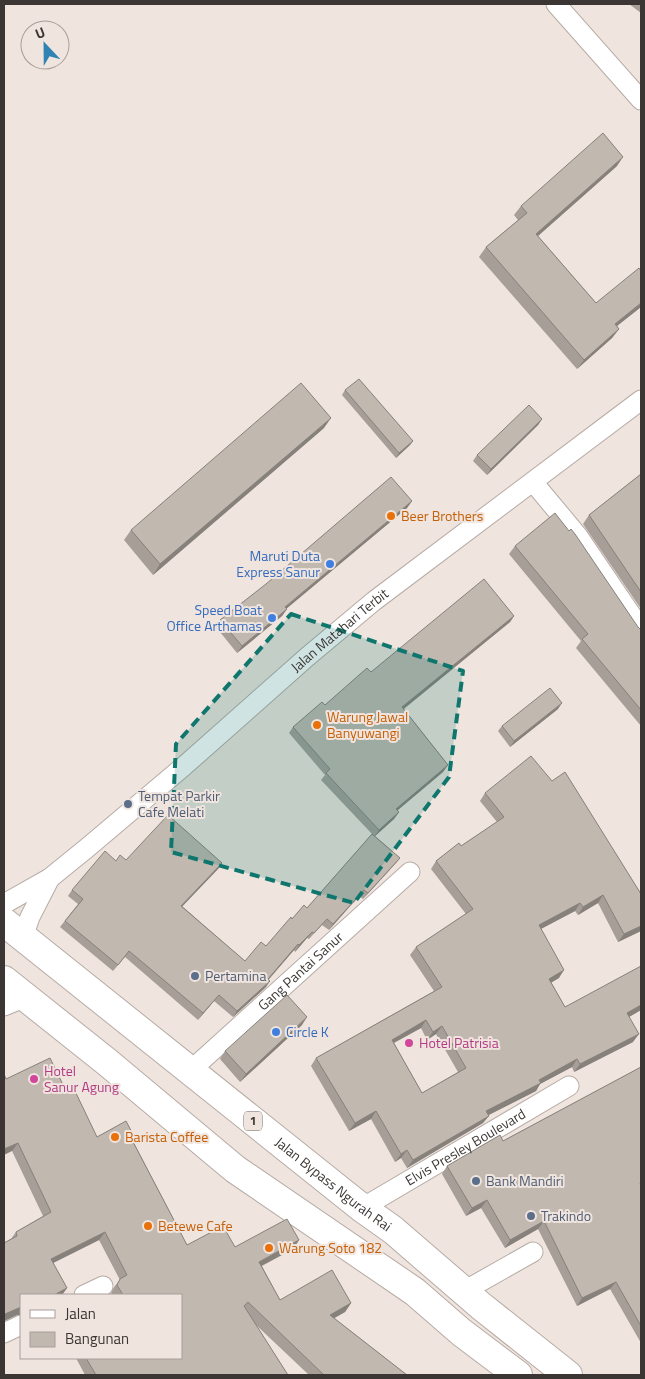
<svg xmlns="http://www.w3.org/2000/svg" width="645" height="1379" font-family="'Titillium Web',sans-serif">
<rect width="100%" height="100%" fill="#f0e4de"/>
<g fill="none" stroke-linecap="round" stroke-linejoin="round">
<defs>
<g id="minor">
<path d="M556,4L641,100"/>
<path d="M533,482L578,536L641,629"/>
<path id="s1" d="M4,904L50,878L87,848L184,766L307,657L374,601L641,400"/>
<path d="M23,937L30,917L50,878"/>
<path d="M4,1006L26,997"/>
<path id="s2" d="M190,1071L410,872"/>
<path id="s3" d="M362,1208L569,1086"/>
<path d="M464,1291L533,1252"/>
<path d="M84,1295L103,1286"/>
<path d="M4,1333L21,1325"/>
</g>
<g id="trunk">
<path id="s4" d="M4,922L362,1208L393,1230L481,1306L568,1375"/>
<path d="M4,980L107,1062L235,1169L415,1292L461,1332L518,1375"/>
</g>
</defs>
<!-- minor casing -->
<use href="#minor" stroke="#b6aba5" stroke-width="21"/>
<!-- trunk casing -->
<use href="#trunk" stroke="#b6aba5" stroke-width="30"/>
<!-- minor -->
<use href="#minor" stroke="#fff" stroke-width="19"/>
<!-- trunk -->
<use href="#trunk" stroke="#fff" stroke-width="28"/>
</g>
<!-- wall -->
<path fill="#a69e97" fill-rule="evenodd" d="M629,4H641V13Z
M617,166L538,236L596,303L641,307L617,326L619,329L612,338L577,369L479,257L486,247L518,220L514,215L521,206Z
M345,390L413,441L410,445L396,458L342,395Z
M542,419L538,425L487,475L473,461L477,455Z
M324,428L153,575L124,540L131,530Z
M641,474V609L583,524L589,515Z
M412,501L407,508L286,609H287L282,616L237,653L216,627L220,620Z
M515,546L641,630V726L576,648L581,641L509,554Z
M514,616L510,622L404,709L448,765L443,772L397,810L399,812L394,819L375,836L400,858L395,864L363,899L359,896L329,930L322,925L309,939L307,938L295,952L294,950L268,980L266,987L233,1017L214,1001L198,1020L125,957L113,971L60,927L78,904L68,896L72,890L116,861L126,860L222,863L218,869L182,906L245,961L266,946L292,919L307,908L372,834L321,780L325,775L289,733L293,727L325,705L371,672Z
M558,709L510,747L498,731L502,726Z
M485,793L641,894V931L618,942L598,903L578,915L575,911L541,929L559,978L551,982L565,1007L641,1010L629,1017L633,1042L574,1072L572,1067L540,1084L536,1091L488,1115L483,1123L407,1168L401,1158L395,1162L371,1119L349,1131L311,1066L316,1058L434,991L410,955L416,947L466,914L431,869L436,861L461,846L497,822L480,801ZM421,1028L427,1040L436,1034L458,1072L422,1093L394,1043Z
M302,1025L240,1082L220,1059L225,1051Z
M641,1067V1343L610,1289L577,1306L538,1229L505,1248L481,1208L466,1216L442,1174L447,1166L503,1141Z
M6,1079L67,1093L97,1137L135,1138L133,1141L187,1245L235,1247L299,1240L293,1249L262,1266L280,1300L351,1303L345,1312L334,1318L407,1375H309L255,1324L288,1375H85L76,1358H181V1295H113L111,1293L114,1287L120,1280L99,1240L53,1263L67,1288L62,1295H21V1315H17L4,1321V1243L11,1239L16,1232L43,1216L12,1151Z"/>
<!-- shaded-wall -->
<path fill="#87817b" d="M623,157L617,166L530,243L536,234Z
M641,303V307L608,333L615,324Z
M619,329L612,338L577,369L584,360Z
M331,418L324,428L153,575L160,564Z
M542,419L538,425L487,475L491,469Z
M413,441L410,445L396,458L399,453Z
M412,501L407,508L280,614L285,607Z
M287,609L282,616L237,653L242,646Z
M514,616L510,622L397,714L402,707Z
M562,703L558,709L510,747L514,741Z
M448,765L443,772L391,816L396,809Z
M399,812L394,819L374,837L379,830Z
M400,858L395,864L363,899L368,893Z
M222,863L218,869L177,912L181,906Z
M364,890L359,896L329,930L333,924Z
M603,895L598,903L578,915L583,907Z
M580,903L575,911L533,933L539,925Z
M641,926V931L618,942L624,934Z
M312,932L307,938L295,952L299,945Z
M298,944L294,950L264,985L268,979Z
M564,970L559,978L544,987L549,979Z
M270,981L266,987L233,1017L237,1011Z
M219,995L214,1001L198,1020L203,1013Z
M641,1005V1010L622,1021L627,1013Z
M307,1017L302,1025L240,1082L246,1074Z
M426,1020L421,1028L386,1047L392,1040Z
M442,1026L436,1034L427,1040L433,1032Z
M639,1034L633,1042L574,1072L580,1064Z
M577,1059L572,1067L540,1084L536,1091L481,1119L486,1111L539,1080Z
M376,1111L371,1119L349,1131L355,1123Z
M489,1116L483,1123L407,1168L413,1160Z
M18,1143L12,1151L4,1155V1149Z
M407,1150L401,1158L395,1162L401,1154Z
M487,1200L481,1208L466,1216L472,1208Z
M544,1221L538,1229L505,1248L510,1240Z
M105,1232L99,1240L45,1267L51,1259Z
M299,1240L293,1249L253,1270L259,1262Z
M616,1282L610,1289L577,1306L582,1298Z
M67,1288L62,1295H54Z
M351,1303L345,1312L324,1324L330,1315Z
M21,1307V1315H17L4,1321V1316L5,1314Z"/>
<!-- building -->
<path fill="#c1b8b0" stroke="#87817b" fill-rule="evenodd" d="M603,133L623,157L536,234L596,303L639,268L641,271V303L615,324L619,329L584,360L486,247L527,213L521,206Z
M359,379L413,441L399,453L345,390Z
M301,383L331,418L160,564L131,530Z
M529,405L542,419L491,469L477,455Z
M641,474V592L589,515Z
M391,477L412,501L285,607L287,609L242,646L220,620L266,584Z
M555,513L569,531L571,529L575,534L638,627L641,630V710L582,639L588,634L515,546Z
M484,579L514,616L402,707L448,765L396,809L399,812L379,830L326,773L330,769L293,727L322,702L325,705L367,668L371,672Z
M550,688L562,703L514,741L502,726Z
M531,756L552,781L565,772L641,894V926L624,934L603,895L583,907L580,903L539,925L564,970L549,979L565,1007L641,966V1005L627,1013L639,1034L580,1064L577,1059L539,1080L541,1083L486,1111L489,1116L413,1160L407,1150L401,1154L376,1111L355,1123L316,1058L442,987L416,947L473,909L436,861L459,843L461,846L504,817L485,793ZM426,1020L433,1032L442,1026L466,1068L422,1093L392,1040Z
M168,815L222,863L181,906L245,961L261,942L266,946L291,917L292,919L304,905L307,908L372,834L400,858L368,893L364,890L333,924L327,919L314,933L312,932L299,945L298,944L268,979L270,981L237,1011L219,995L203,1013L129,951L118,965L65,921L83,899L72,890L105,851L116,861L120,855L126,860Z
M287,995L307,1017L246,1074L225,1051Z
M50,1058L67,1093L74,1089L97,1137L126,1121L135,1138L132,1140L187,1245L223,1226L235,1247L287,1219L299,1240L259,1262L280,1300L332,1270L351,1303L330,1315L407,1375H324L248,1302L244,1306L288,1375H96L86,1358H181V1295H123L117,1285L120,1279L127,1275L105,1232L51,1259L67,1288L54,1295H21V1307L5,1314L4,1316V1243L17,1236L16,1232L51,1212L18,1143L4,1149V1074L6,1079Z
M641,1067V1182L640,1183L641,1185V1326L616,1282L582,1298L544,1221L510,1240L487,1200L472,1208L447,1166L500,1135L503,1141Z"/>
<!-- marked area -->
<path fill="#0f766e" fill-opacity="0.2" stroke="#0f766e" stroke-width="4" stroke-dasharray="10 6" stroke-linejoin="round" d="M291,614L463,671L449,777L354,903L171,852L176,744Z"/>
<!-- markers -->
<g fill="#e8710a" stroke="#f0e4de" stroke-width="2">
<circle cx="391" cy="516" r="5"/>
<circle cx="317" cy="725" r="5"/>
<circle cx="115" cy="1137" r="5"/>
<circle cx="148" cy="1226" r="5"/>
<circle cx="269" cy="1248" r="5"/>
</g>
<g fill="#3f7fe0" stroke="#f0e4de" stroke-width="2">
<circle cx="330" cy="564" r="5"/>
<circle cx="272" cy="618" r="5"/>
<circle cx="276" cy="1032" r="5"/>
</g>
<g fill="#5c6f8a" stroke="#f0e4de" stroke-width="2">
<circle cx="128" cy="804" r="5"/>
<circle cx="195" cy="976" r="5"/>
<circle cx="476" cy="1181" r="5"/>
<circle cx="531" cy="1216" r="5"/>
</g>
<g fill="#d1479c" stroke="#f0e4de" stroke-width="2">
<circle cx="409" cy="1043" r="5"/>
<circle cx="34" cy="1079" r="5"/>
</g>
<g text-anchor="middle" stroke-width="4" stroke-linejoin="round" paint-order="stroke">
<!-- shield labels -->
<rect fill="#f0e4de" stroke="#716a67" stroke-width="1" x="244" y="1111.5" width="18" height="19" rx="4"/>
<g font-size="12" font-weight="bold" fill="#3b3634">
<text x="253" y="1125">1</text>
</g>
<!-- food labels -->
<g font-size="14" fill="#c56008" stroke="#f0e4de" text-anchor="start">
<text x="401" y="521">Beer Brothers</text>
<text x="327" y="722">Warung Jawal<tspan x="327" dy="16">Banyuwangi</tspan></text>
<text x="125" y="1142">Barista Coffee</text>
<text x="158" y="1231">Betewe Cafe</text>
<text x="279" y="1253">Warung Soto 182</text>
</g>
<!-- shop labels -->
<g font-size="14" fill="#366cbe" stroke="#f0e4de" text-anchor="end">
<text x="320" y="561">Maruti Duta<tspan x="320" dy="16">Express Sanur</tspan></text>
<text x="262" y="615">Speed Boat<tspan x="262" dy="16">Office Arthamas</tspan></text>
<text x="286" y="1037" text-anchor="start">Circle K</text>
</g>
<!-- street labels -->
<g font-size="14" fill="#3b3634" stroke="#f0e4de">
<text dy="5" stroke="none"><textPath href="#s1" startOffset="434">Jalan Matahari Terbit</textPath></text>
<text dy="5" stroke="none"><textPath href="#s2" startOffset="149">Gang Pantai Sanur</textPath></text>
<text dy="5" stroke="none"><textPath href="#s3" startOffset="120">Elvis Presley Boulevard</textPath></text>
<text dy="5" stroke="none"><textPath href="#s4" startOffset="421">Jalan Bypass Ngurah Rai</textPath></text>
</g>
<!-- service labels -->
<g font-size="14" fill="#4e5e75" stroke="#f0e4de" text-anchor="start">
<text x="138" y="801">Tempat Parkir<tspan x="138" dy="16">Cafe Melati</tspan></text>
<text x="205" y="981">Pertamina</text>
<text x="486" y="1186">Bank Mandiri</text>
<text x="541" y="1221">Trakindo</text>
</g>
<!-- hotel labels -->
<g font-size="14" fill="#b23c85" stroke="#f0e4de" text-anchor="start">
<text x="419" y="1048">Hotel Patrisia</text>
<text x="44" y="1076">Hotel<tspan x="44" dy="16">Sanur Agung</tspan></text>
</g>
</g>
<!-- border -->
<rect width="645" height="1379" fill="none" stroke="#3b3634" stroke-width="10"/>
<!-- legend -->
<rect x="20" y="1294" width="162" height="65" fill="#f0e4de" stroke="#a89e9a"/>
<rect x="30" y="1310" width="25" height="8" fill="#ffffff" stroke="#a89e9a"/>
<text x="65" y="1319" font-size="15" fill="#3b3634">Jalan</text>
<rect x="30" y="1332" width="25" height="15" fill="#c1b8b0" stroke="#a89e9a"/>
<text x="65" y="1344" font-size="15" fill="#3b3634">Bangunan</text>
<!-- north arrow -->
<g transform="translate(45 45) rotate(338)"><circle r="24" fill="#f0e4de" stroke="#a89e9a"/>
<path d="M0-4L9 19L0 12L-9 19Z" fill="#3084b4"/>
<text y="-8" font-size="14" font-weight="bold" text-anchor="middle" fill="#3b3634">U</text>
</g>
</svg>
